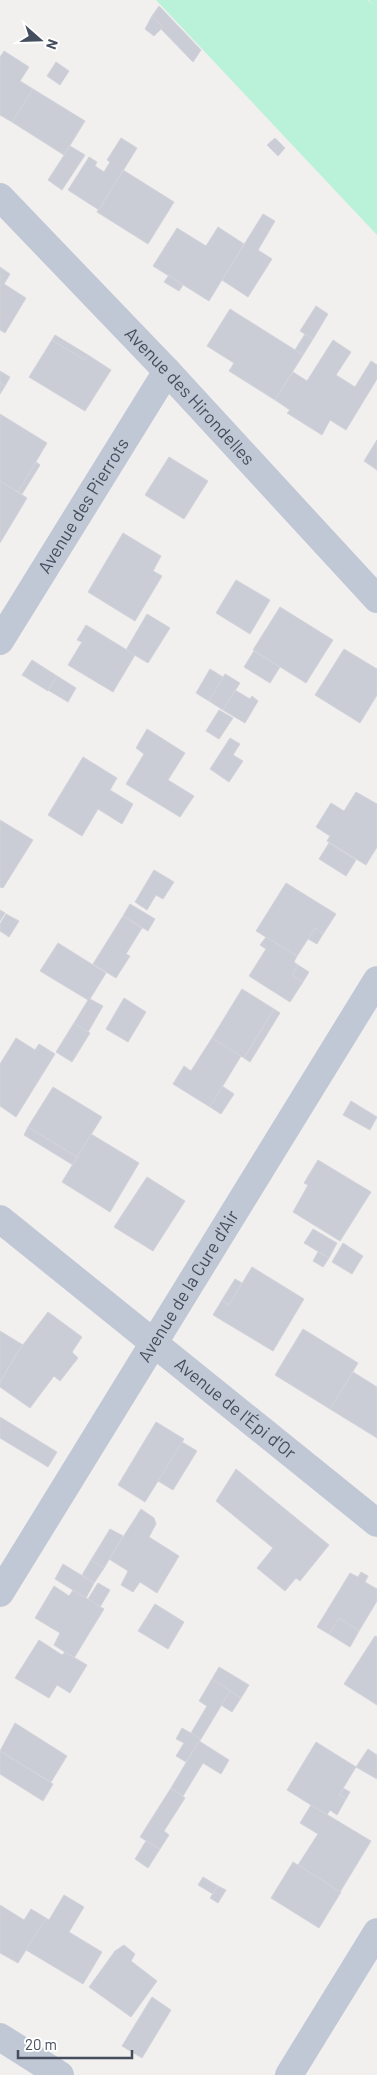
<svg xmlns="http://www.w3.org/2000/svg" width="377" height="2075" font-family="Barlow,sans-serif">
<rect width="100%" height="100%" fill="#f2efef"/>
<!-- green -->
<path fill="#baf2d9" d="M156,0H368L373,5L369,0H377V235Z"/>
<!-- building -->
<path fill="#cacdd5" stroke="#d2d3db" d="M159,6L201,50L193,62L161,29L163,27L152,16Z
M152,16L163,27L154,36L145,29Z
M4,51L29,67L20,81L33,89L12,122L0,115V57Z
M56,62L69,71L60,85L47,76Z
M33,89L85,121L64,155L12,122Z
M121,138L137,148L99,210L68,190L89,157L97,162L95,166L104,172L110,162L107,160Z
M275,138L285,148L278,156L267,145Z
M70,146L85,155L62,190L48,180Z
M123,170L174,202L148,244L97,212Z
M263,214L275,221L258,250L272,259L248,297L222,280Z
M218,227L244,244L209,301L153,266L177,228L206,246Z
M0,267L10,274L4,284L26,298L5,333L0,330Z
M169,275L183,285L179,291L164,282Z
M316,306L328,314L313,339L300,331Z
M230,309L303,355L275,400L229,371L234,363L207,346Z
M305,334L313,339L303,355L295,350Z
M55,335L88,355L85,360L52,340Z
M52,340L85,360L88,355L111,370L85,411L29,377Z
M333,340L351,352L336,375L355,387L371,361L377,365V379L346,430L330,420L322,435L287,413L290,410L275,400L293,372L307,381Z
M0,371L10,377L5,386L0,382Z
M0,382L5,386L0,394Z
M0,414L47,443L18,492L0,481Z
M377,440V470L364,461Z
M169,457L208,481L184,519L145,495Z
M36,462L40,465L22,494L18,492Z
M0,481L27,498L0,543Z
M123,533L161,556L153,571L162,576L135,621L88,592Z
M236,580L270,600L250,634L216,613Z
M280,607L333,640L306,683L253,650Z
M147,614L170,628L148,663L126,650Z
M86,625L135,655L113,692L68,665L82,642L77,640Z
M344,649L377,669V695L360,723L315,695Z
M254,651L280,667L270,683L244,667Z
M32,660L57,676L48,691L22,675Z
M210,669L223,677L209,701L196,693Z
M225,674L240,683L223,710L209,701Z
M57,676L76,688L68,702L48,690Z
M235,690L250,699L252,696L258,701L245,723L223,710Z
M219,710L233,718L219,739L206,731Z
M147,729L185,753L168,780L194,796L180,817L126,784L144,754L136,748Z
M230,738L240,744L233,755L243,761L229,782L210,769Z
M83,757L117,778L110,790L133,804L122,824L98,809L82,836L48,815Z
M356,792L377,804V847L366,865L327,841L330,836L316,827L331,803L344,811Z
M0,820L33,840L3,888L0,887Z
M329,843L356,860L346,876L319,859Z
M154,870L174,882L163,899L156,895L147,910L135,902Z
M286,883L336,914L323,934L315,928L297,956L256,931Z
M130,904L155,919L148,931L123,916Z
M0,910L5,913L0,921Z
M6,914L19,921L9,937L0,931V924Z
M123,916L142,928L126,954L130,956L116,978L93,964Z
M315,928L323,934L317,944L308,939Z
M266,937L297,956L294,962L298,965L292,975L303,982L290,1002L249,976L266,949L260,945Z
M58,943L106,973L90,999L103,1006L88,1032L74,1023L88,1000L40,971Z
M298,965L309,972L303,982L292,975Z
M242,989L274,1009L244,1058L212,1038Z
M124,998L146,1012L128,1042L106,1029Z
M274,1009L280,1013L250,1062L244,1058Z
M74,1023L90,1033L72,1062L56,1052Z
M16,1038L35,1050L39,1044L55,1054L16,1117L0,1106V1064Z
M212,1038L241,1056L210,1107L173,1084L184,1066L191,1071Z
M222,1086L234,1094L221,1114L210,1107Z
M53,1087L102,1117L77,1157L28,1127Z
M351,1101L377,1117L370,1130L343,1115Z
M28,1127L77,1157L73,1165L24,1135Z
M91,1134L139,1163L110,1212L62,1182Z
M318,1160L371,1192L340,1241L293,1212L308,1185L304,1183Z
M147,1177L185,1201L153,1251L114,1227Z
M313,1229L337,1243L329,1258L304,1243Z
M343,1243L363,1256L352,1274L332,1262Z
M318,1252L329,1258L323,1267L313,1261Z
M252,1267L304,1299L273,1351L213,1315L222,1300L229,1305Z
M235,1279L242,1283L229,1305L222,1300Z
M48,1312L82,1337L72,1352L78,1358L60,1381L54,1376L30,1408L0,1387V1382L16,1354Z
M303,1329L358,1363L330,1409L275,1375Z
M0,1331L23,1345L0,1382Z
M353,1372L377,1387V1438L330,1409Z
M0,1417L57,1452L48,1467L0,1438Z
M156,1422L184,1439L145,1502L118,1485Z
M182,1442L197,1451L173,1490L158,1481Z
M236,1469L329,1545L300,1581L296,1578L285,1591L257,1568L273,1548L216,1501Z
M141,1509L154,1518L156,1524L149,1537L179,1556L157,1593L140,1582L133,1592L121,1585L128,1571L109,1559Z
M110,1529L123,1536L104,1568L91,1560Z
M91,1560L104,1568L94,1583L82,1575Z
M63,1564L94,1583L86,1598L55,1579Z
M361,1572L368,1576L365,1582L377,1589V1601L359,1631L339,1618L329,1634L317,1627L350,1573L358,1577Z
M98,1583L110,1590L100,1607L88,1599Z
M54,1586L69,1596L73,1590L104,1609L74,1658L54,1645L60,1633L35,1618Z
M155,1604L184,1622L168,1649L138,1631Z
M339,1618L359,1631L350,1647L329,1634Z
M375,1636L377,1637V1705L344,1684Z
M39,1640L62,1655L65,1652L87,1665L70,1693L57,1685L49,1698L15,1678Z
M219,1667L249,1685L241,1698L212,1679Z
M212,1679L230,1691L201,1739L191,1733L207,1706L199,1701Z
M230,1691L241,1698L232,1712L221,1705Z
M15,1723L67,1756L51,1782L0,1751Z
M182,1728L201,1739L186,1762L176,1756L184,1743L176,1739Z
M199,1741L229,1760L221,1774L203,1763L183,1796L171,1788Z
M316,1742L356,1767L339,1795L346,1799L337,1815L330,1810L327,1815L287,1790Z
M368,1749L377,1755V1779L356,1767Z
M0,1751L53,1784L43,1801L0,1774Z
M171,1788L185,1798L164,1831L169,1835L160,1849L140,1837Z
M343,1788L350,1792L346,1799L339,1795Z
M311,1805L371,1841L340,1892L298,1865L318,1834L300,1823Z
M146,1841L160,1849L148,1868L135,1859Z
M293,1862L341,1892L319,1928L271,1898Z
M203,1877L218,1886L213,1894L198,1885Z
M218,1886L226,1890L218,1903L210,1898Z
M64,1895L84,1907L69,1932L102,1952L83,1984L26,1950L46,1918L49,1920Z
M0,1905L24,1920L31,1909L46,1918L18,1963L0,1953Z
M124,1945L135,1954L131,1961L157,1981L131,2017L89,1987L115,1951Z
M152,1997L171,2010L142,2058L122,2046Z"/>
<g fill="none" stroke-linecap="round" stroke-linejoin="round">
<!-- street -->
<g stroke="#c1c8d5" stroke-width="28">
<path id="s1" d="M0,197L167,371L377,599"/>
<path id="s2" d="M0,641L167,371"/>
<path id="s3" d="M0,1219L377,1523"/>
<path id="s4" d="M0,1593L377,980"/>
<path d="M0,2037L60,2075"/>
<path d="M289,2075L377,1932"/>
</g>
</g>
<g text-anchor="middle" stroke-width="4" stroke-linejoin="round" paint-order="stroke">
<!-- street labels -->
<g font-size="18" fill="#454e5e" stroke="#fff">
<text dy="6" stroke="none"><textPath href="#s1" startOffset="275">Avenue des Hirondelles</textPath></text>
<text dy="6" stroke="none"><textPath href="#s2" startOffset="159">Avenue des Pierrots</textPath></text>
<text dy="6" stroke="none"><textPath href="#s4" startOffset="360">Avenue de la Cure d'Air</textPath></text>
<text dy="6" stroke="none"><textPath href="#s3" startOffset="302">Avenue de l'Épi d'Or</textPath></text>
</g>
</g>
<!-- north arrow -->
<g transform="translate(40 40) rotate(110)" stroke="#ffffff" stroke-width="4" paint-order="stroke">
<path d="M0-4L9 19L0 12L-9 19Z" fill="#454e5e"/>
<text y="-8" font-size="14" font-weight="bold" text-anchor="middle" fill="#454e5e">N</text>
</g>
<!-- scale -->
<path d="M18 2050v8h114v-8" fill="none" stroke="#454e5e" stroke-width="2.5"/>
<text x="25" y="2050" font-size="15" fill="#454e5e" stroke="#ffffff" stroke-width="4" paint-order="stroke">20 m</text>
</svg>
